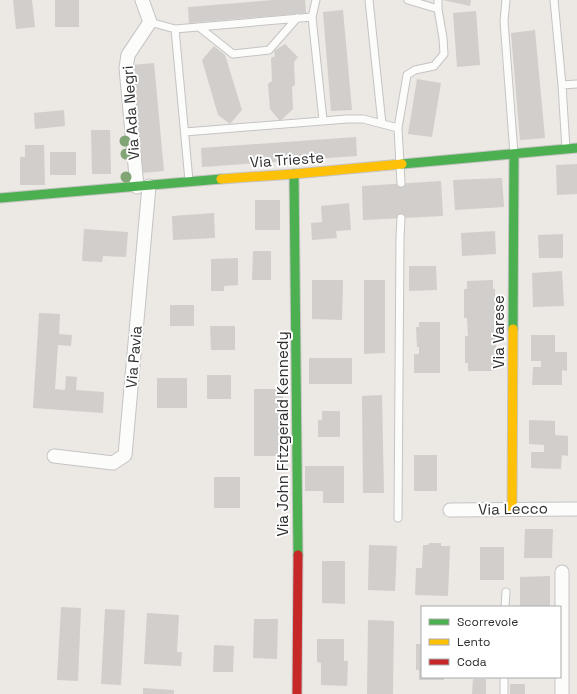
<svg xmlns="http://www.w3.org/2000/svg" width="577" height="694" font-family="'Space Grotesk',sans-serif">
<rect width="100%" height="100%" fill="#ece8e4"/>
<!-- building -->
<path fill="#d1cecb" d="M13,0H32L35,27L16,29Z
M55,0H79V27H55Z
M273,0H305L306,13L189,23L188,7Z
M443,0H471L470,6Z
M343,10L352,110L331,111L323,12Z
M476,11L480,65L457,67L453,13Z
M535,30L545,138L520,140L511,33Z
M285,44L298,57L294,62L295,85L292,87L293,109L280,121L270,109L268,84L272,81L271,58L275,56L274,51Z
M214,46L225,55L242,110L230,124L218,115L202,60Z
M154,63L164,171L142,173L132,65Z
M417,79L441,83L432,137L408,134Z
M64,110L65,126L35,129L34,113Z
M91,130H110L111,174H92Z
M356,137L357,156L202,167L201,148Z
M25,145H44L45,185H20V157H25Z
M50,152H76V175H50Z
M577,164V194L557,195L556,165Z
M502,178L504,207L455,210L453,180Z
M441,181L443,216L363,220L362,186Z
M255,200H280V230H255Z
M349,203L351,230L336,231L337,238L312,240L311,223L322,222L321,206Z
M214,213L215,238L173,240L172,216Z
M84,229L128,232L126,257L103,256L102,262L82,261Z
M495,231L496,254L462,256L461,233Z
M563,234V258H539L538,235Z
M253,251H271V280H252Z
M238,258V285L224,286V291H211V259Z
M409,266H436L437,290L409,291Z
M562,271L564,306L533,307L532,273Z
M312,280H343L342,320L312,319Z
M364,280H385V353L364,354Z
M493,280V289H495V318H494V335H496V363H494V371H468V363H465V336H468L467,318H464V289H467V281Z
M170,305H194V326H170Z
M39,313L60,314L59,334L72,335L71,346L58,345L55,389L65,390L66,376L77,377L76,390L104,392L103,413L33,408Z
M419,322H440V373H414V354H419V347H417L416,327H419Z
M210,326H235V350H211Z
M531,335H555V352H567V371L562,370V385H532L533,367H541V361H531Z
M309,358H352V384H309Z
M207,375H231V399H207Z
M157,378H187V408H157Z
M254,389H283V456H254Z
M382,395L384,493H363L362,396Z
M322,411H340V437H318V420H322Z
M529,420L555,421V435L568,436V456L562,455L561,469L531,468V452H544V445L529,444Z
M414,455H437V491H414Z
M305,466H344V503H323V491H305Z
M214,477H240V508H214Z
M525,529H553L552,558H524Z
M429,543H441V546H450L448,596L415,595L416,568H422L423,545H428Z
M369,545L397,546L395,591L368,590Z
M480,547H504V580H480Z
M322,561H345V604L322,603Z
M550,576V607H520V577Z
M61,607L81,608L78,681L57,680Z
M105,609L125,610L121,685L101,684Z
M147,613L179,615L177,652H182L181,666L144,664Z
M254,619H278L277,659L253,658Z
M368,620L394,621L393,694H367Z
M317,639H344V661H348L347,686L321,685V663L317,662Z
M416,644H422V677H444V680H419V670H416Z
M214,645L234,646L233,672H213Z
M473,679H486V694H472Z
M510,684H525V694H510Z
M143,688L174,690V694H143Z"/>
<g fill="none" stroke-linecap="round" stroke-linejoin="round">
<defs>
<path id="lane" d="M316,0L312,17L323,120
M369,0L382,124
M408,0L438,9
M506,0L504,21L514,154
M554,0L562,85L566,149
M150,22L175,29L312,17
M199,27L233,54L269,50L297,18
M175,29L189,181
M562,85L577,84
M185,132L347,119H363L398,128
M401,183L398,128L407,75L415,70L434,66L444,54L443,38L438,9V0
M398,518L400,238L401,218
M505,607L506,592
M504,694V677"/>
<path id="street" d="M137,187L126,68L128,55L150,22L142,0
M54,456L113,463L125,455L149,186
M450,510L577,509
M562,694V572"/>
<path id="fast" d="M402,164L577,148
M294,174L298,555
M0,198L221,179
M513,329L514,154"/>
<path id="slow" d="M221,179L294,174L402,164
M512,509L513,329"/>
<path id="jam" d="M297,694L298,555"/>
</defs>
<!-- lane casing -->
<use href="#lane" stroke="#c5c4c5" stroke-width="9"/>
<!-- street casing -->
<use href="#street" stroke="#c5c4c5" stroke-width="15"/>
<!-- fast casing -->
<use href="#fast" stroke="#c5c4c5" stroke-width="11"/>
<!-- slow casing -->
<use href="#slow" stroke="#c5c4c5" stroke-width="11"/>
<!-- jam casing -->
<use href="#jam" stroke="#c5c4c5" stroke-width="11"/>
<!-- lane -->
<use href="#lane" stroke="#fcfcfb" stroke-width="7"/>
<!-- street -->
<use href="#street" stroke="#fcfcfb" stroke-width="13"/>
<!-- fast -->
<use href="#fast" stroke="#4caf50" stroke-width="9"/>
<!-- slow -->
<use href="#slow" stroke="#ffc107" stroke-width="9"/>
<!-- jam -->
<use href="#jam" stroke="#c62828" stroke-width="9"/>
</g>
<!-- trees -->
<g fill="#82a575">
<circle cx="125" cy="141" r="5.5"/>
<circle cx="126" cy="154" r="5.5"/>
<circle cx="126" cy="177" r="5.5"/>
</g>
<g text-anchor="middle" stroke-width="4" stroke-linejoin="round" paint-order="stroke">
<!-- street labels -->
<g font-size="15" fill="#2e2e2e" stroke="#fff">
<text transform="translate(131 113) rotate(-94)" y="5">Via Ada Negri</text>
<text transform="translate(287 160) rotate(-4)" y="5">Via Trieste</text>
<text transform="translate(499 332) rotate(-90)" y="5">Via Varese</text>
<text transform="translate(134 357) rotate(-85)" y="5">Via Pavia</text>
<text transform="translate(283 434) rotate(-90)" y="5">Via John Fitzgerald Kennedy</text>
<text transform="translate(513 509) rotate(-1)" y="5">Via Lecco</text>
</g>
</g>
<!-- legend -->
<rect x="421" y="606" width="140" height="72" fill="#ffffff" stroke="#ababab"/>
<rect x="429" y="619" width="20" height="6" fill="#4caf50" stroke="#ababab"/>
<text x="457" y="626" font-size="12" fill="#2e2e2e">Scorrevole</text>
<rect x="429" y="639" width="20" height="6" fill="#ffc107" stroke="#ababab"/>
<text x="457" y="646" font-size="12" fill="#2e2e2e">Lento</text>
<rect x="429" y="659" width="20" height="6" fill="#c62828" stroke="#ababab"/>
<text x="457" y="666" font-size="12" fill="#2e2e2e">Coda</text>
</svg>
